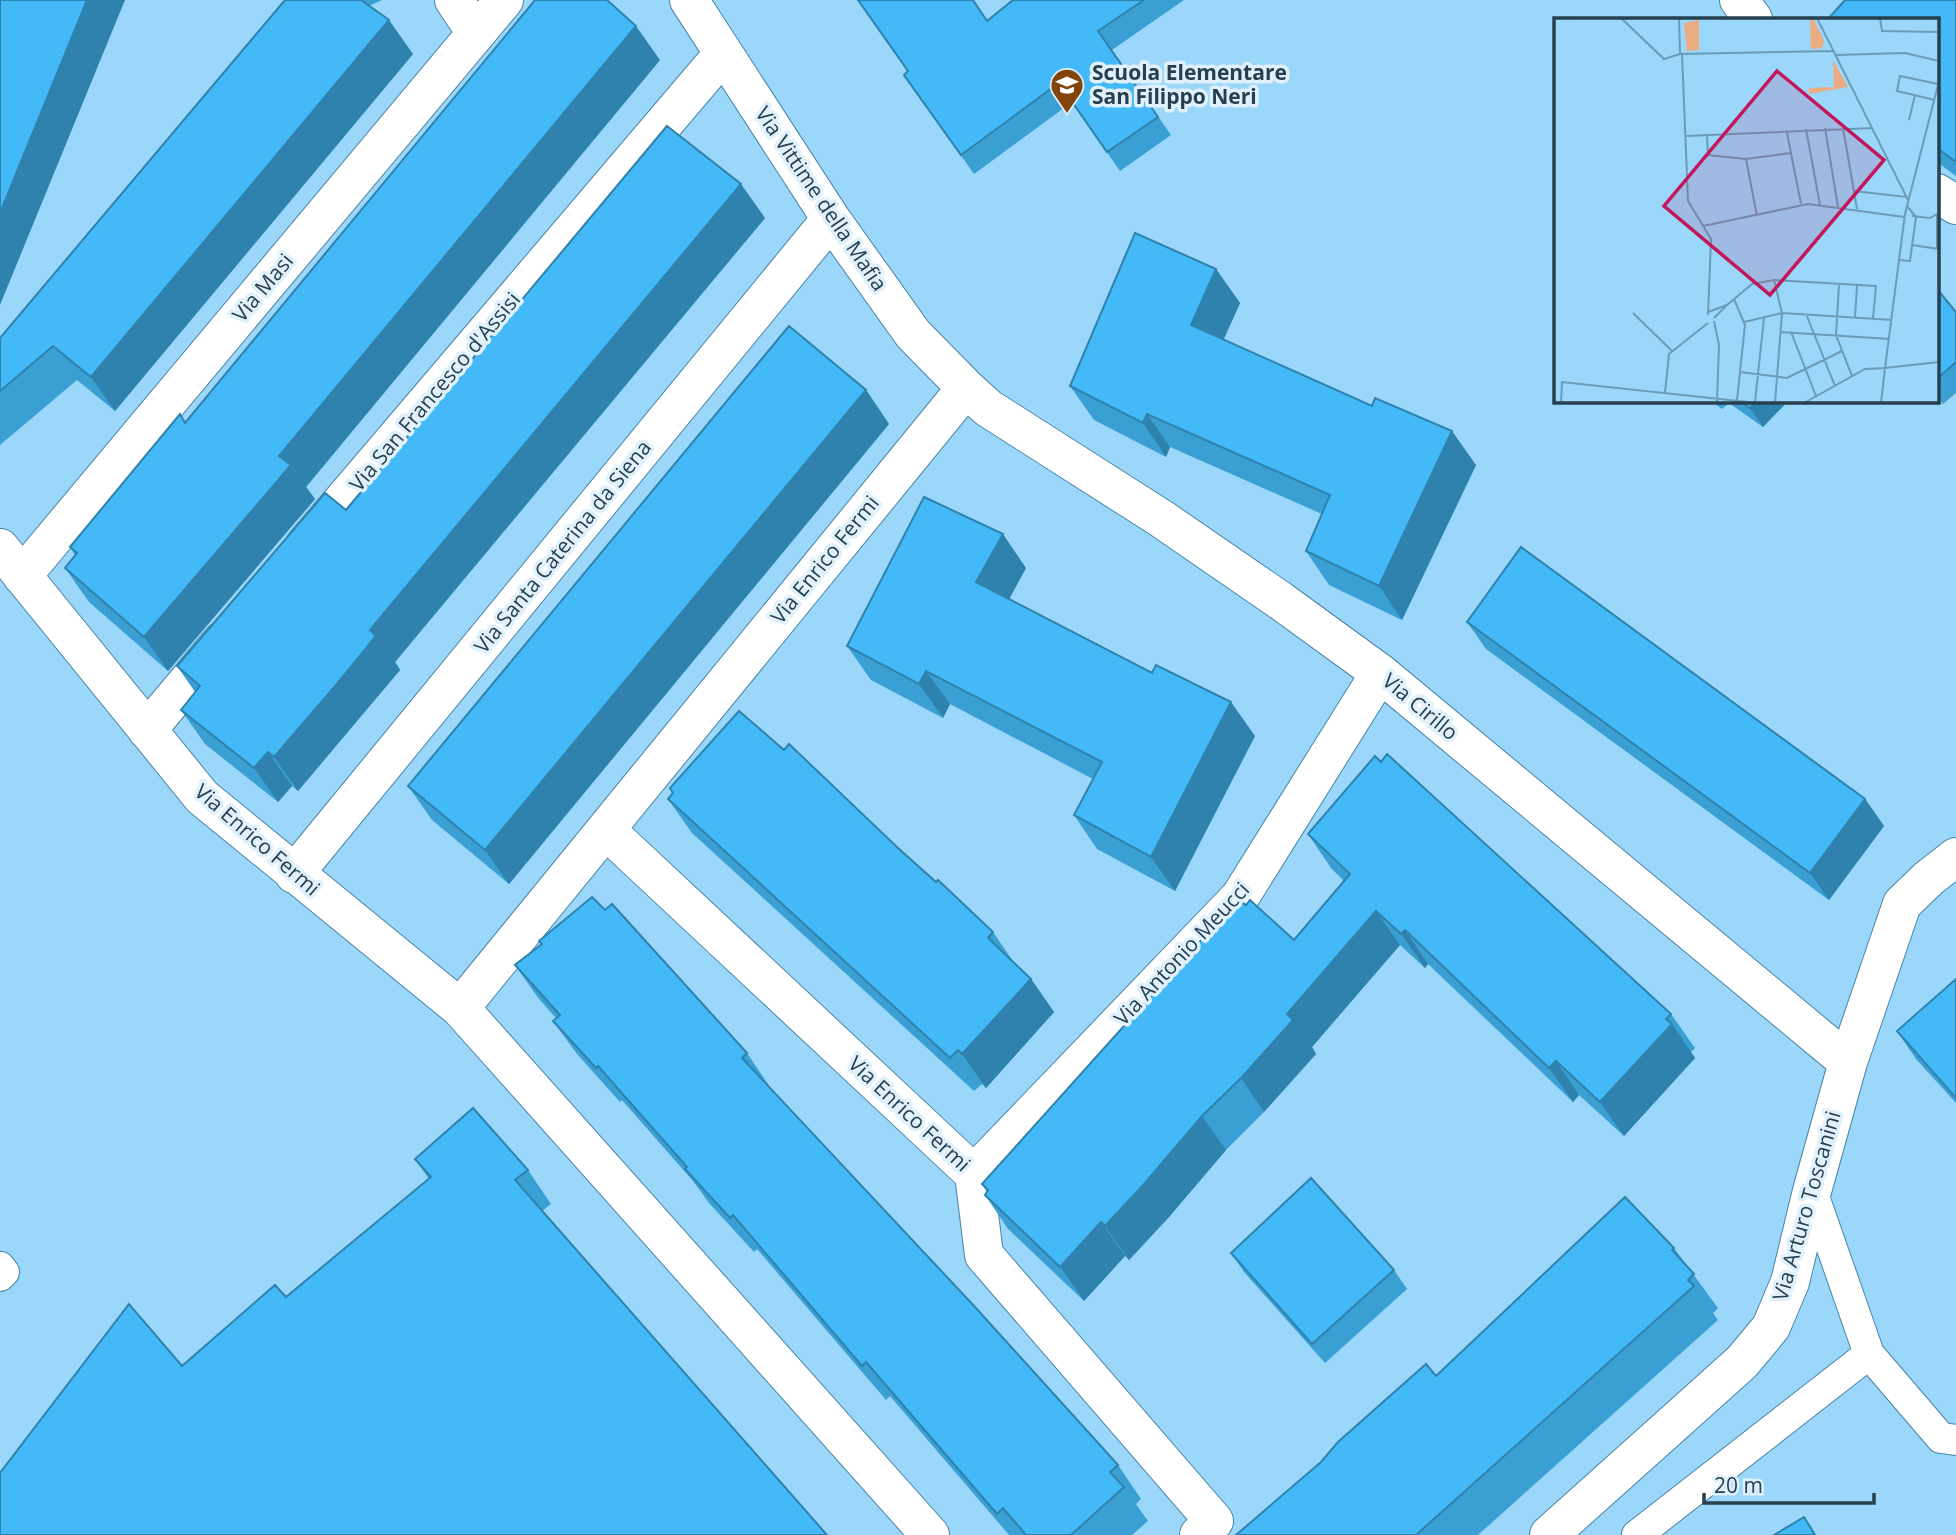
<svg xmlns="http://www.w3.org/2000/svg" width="1956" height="1535" font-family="'Open Sans',sans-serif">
<rect width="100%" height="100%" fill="#9ad7fb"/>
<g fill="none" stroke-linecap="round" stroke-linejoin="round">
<defs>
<path id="service" d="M1812,1191L1869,1354L1941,1438L1956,1440
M0,1267L4,1272L0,1276
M1637,1535L1869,1354"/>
<path id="minor" d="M454,0L476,33
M689,0L831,219L913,334L966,388L988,408L1162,519L1281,601L1380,673L1848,1062
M1739,0L1753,19
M1937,193L1956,205
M305,545L723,54
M0,548L202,797L460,1008L930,1535
M22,576L504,0
M147,730L222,641
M606,830L974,1174L984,1255L1214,1521L1199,1535
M294,874L831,219
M460,1008L966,388
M974,1174L1240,897L1380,673
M1549,1535L1742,1362L1771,1327L1790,1282L1812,1191L1848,1062L1902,904L1929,878L1956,857"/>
</defs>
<!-- service casing -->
<use href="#service" stroke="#4984a5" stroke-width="32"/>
<!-- minor casing -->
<use href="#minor" stroke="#4984a5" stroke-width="40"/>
<!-- service -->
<use href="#service" stroke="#fff" stroke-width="30"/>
<!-- minor -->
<use href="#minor" stroke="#fff" stroke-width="38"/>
</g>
<!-- wall -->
<path fill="#3aa0d4" d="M285,0H382L369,6L413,54L115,411L77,380L0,445V391Z
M1013,0H1184L1112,50L1171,135L1120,171L1072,102L974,174L904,75L908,71L987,21Z
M1956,0V176L1937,162V19Z
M660,60L306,487L315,499L168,671L89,602L65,568L75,555L70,547L186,422Z
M765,218L395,662L400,670L298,791L292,786L278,802L205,744L181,710L195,692L177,666L346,510Z
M1216,269L1240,303L1223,340L1476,465L1402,620L1329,585L1306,551L1322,514L1170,447L1166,457L1094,420L1070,386Z
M1937,289L1956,312V393L1943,404L1937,396Z
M866,390L889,424L509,884L432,820L408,786Z
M1711,401H1788L1763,427L1729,403L1722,409Z
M1026,568L1009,599L1255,736L1175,891L1097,849L1074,815L1093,779L950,704L943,718L871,680L847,646Z
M1467,622L1865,799L1884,826L1829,900L1486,649Z
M784,750L898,848L993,932L1015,964L1031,979L1054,1012L986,1088L982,1084L974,1091L692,833L668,799Z
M1308,834L1671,1014L1695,1048L1691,1052L1695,1058L1624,1136L1579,1095L1573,1102L1428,964L1425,968L1400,945L1312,1047L1316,1054L1264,1112L1226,1150L1169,1217L1129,1260L1125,1256L1084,1301L1008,1229L985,1195L987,1192L982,1184L1294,940L1344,881L1331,868Z
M515,965L747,1053L770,1087L1118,1465L1141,1499L1136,1504L1148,1521L1132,1535H1009L890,1396L886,1400L757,1249L754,1252L709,1203L693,1181L622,1100L620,1102L577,1054L553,1021L556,1018L539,999Z
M1956,979V1103L1916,1059L1897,1031Z
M415,1159L528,1170L551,1204L542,1211L182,1366L286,1297L429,1179Z
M1674,1248L1718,1308L1713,1313L1718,1320L1478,1535H1236L1436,1376Z
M1231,1253L1394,1270L1407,1289L1325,1363L1244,1272Z"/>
<!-- shaded-wall -->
<path fill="#2f82ad" d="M87,0H125L0,305V213Z
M389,20L413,54L115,411L91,377Z
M636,26L660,60L306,487L315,499L168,671L144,637L279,456Z
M741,184L765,218L395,662L400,670L298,791L274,757L370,630Z
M1216,269L1240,303L1215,359L1191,325Z
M866,390L889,424L509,884L485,850Z
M1757,401H1788L1763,427L1750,408Z
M1147,414L1170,447L1166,457L1143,423Z
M1452,431L1476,465L1402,620L1379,586Z
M1003,534L1026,568L1000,616L976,582Z
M926,671L950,704L943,718L919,684Z
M1231,702L1255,736L1175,891L1151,857Z
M268,752L292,786L278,802L254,768Z
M1865,799L1884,826L1829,900L1810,873Z
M1376,911L1400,945L1312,1047L1316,1054L1264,1112L1241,1078L1287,1014Z
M1405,930L1428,964L1425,968L1401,934Z
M1031,979L1054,1012L986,1088L962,1054Z
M1672,1024L1695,1058L1624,1136L1600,1102Z
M1556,1061L1579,1095L1573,1102L1549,1068Z
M1202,1116L1226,1150L1169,1217L1129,1260L1105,1226Z
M1101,1222L1125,1256L1084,1301L1060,1267Z"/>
<!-- building -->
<path fill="#43baf7" stroke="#2f82ad" stroke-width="2" d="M0,0H87L0,213Z
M285,0H361L389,20L91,377L53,346L0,391V338Z
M535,0H607L636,26L279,456L291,465L144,637L65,568L77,553L70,547L180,414L185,423Z
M858,0H973L987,21L1013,0H1144L1098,31L1158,117L1107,152L1059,83L961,155L904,75L908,71Z
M1845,0H1956V162L1937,148V19H1828Z
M667,126L741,184L370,630L376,636L336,685L274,757L268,752L254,768L181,710L200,686L177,666L325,493L346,510Z
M1135,233L1216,269L1191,325L1372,406L1375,398L1452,431L1379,586L1306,551L1330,495L1147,414L1143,423L1070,386Z
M1937,289L1956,312V362L1937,379Z
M789,326L866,390L485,850L408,786Z
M1739,401H1757L1750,408Z
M924,497L1003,534L976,582L1152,673L1156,665L1231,702L1151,857L1074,815L1102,762L926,671L919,684L847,646Z
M1521,547L1865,799L1810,873L1467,622Z
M739,711L784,750L789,744L898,848L936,882L938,880L993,932L988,938L1031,979L962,1054L958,1050L950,1058L668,799L673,793L670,788Z
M1387,754L1671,1014L1666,1019L1672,1024L1600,1102L1556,1061L1549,1068L1405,930L1401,934L1376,911L1287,1014L1293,1020L1241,1078L1202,1116L1145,1183L1105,1226L1101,1222L1060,1267L985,1195L988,1190L982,1184L1238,899L1246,905L1250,900L1294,940L1350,874L1308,834L1375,756L1381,762Z
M592,897L605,910L612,904L747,1053L742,1058L975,1307L1118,1465L1110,1472L1124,1487L1071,1535H1026L1003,1508L997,1514L866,1362L862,1366L733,1215L730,1218L685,1169L687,1167L598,1066L596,1068L553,1021L560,1015L515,965L542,944L539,941Z
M1956,979V1098L1897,1031Z
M473,1108L528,1170L515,1180L827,1535H0V1473L129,1304L182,1366L275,1285L286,1297L431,1177L415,1159Z
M1311,1178L1394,1270L1312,1344L1231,1253Z
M1625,1197L1674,1248L1672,1250L1694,1274L1688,1280L1694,1286L1416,1535H1236L1321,1462L1338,1442L1426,1364L1436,1376Z
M1804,1517L1815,1535H1774Z"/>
<!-- icons -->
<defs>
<symbol id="school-pin" viewBox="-11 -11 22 30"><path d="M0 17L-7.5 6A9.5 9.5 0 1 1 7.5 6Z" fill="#834409" stroke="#e0f1fc"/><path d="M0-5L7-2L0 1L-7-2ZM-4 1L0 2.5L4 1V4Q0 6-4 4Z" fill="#fff"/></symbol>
</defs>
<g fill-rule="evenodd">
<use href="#school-pin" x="1048" y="66" width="38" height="52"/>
</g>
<g text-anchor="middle" stroke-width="7" stroke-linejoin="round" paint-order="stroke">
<!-- poi labels -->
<g font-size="21" font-weight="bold" fill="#27404f" stroke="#e0f1fc" text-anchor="start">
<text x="1092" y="80">Scuola Elementare<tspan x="1092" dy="24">San Filippo Neri</tspan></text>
</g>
<!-- street labels -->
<g font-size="21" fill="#27404f" stroke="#e0f1fc">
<text transform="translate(821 199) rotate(56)" y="7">Via Vittime della Mafia</text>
<text transform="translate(263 288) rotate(-50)" y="7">Via Masi</text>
<text transform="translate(435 392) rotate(-50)" y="7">Via San Francesco d'Assisi</text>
<text transform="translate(563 547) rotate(-51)" y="7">Via Santa Caterina da Siena</text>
<text transform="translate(825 560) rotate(-51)" y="7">Via Enrico Fermi</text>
<text transform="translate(1420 707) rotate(40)" y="7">Via Cirillo</text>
<text transform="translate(257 840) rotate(41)" y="7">Via Enrico Fermi</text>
<text transform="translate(1182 954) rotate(-47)" y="7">Via Antonio Meucci</text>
<text transform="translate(909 1114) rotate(43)" y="7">Via Enrico Fermi</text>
<text transform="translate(1807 1206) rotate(-74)" y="7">Via Arturo Toscanini</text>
</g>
</g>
<!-- overview -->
<g transform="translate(1554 18)">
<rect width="385" height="385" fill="#9ad7fb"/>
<path d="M253,0H259L270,23L268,30L257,31L256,1ZM145,2V32L133,33L130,5ZM279,42L294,69L255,76V70L280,69Z" fill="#ebac82"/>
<path fill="none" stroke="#6c9bb6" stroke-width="2" d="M67,0L110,41L126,36L280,33M125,0L126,36M263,0L354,182M326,0L328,13L385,14M128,36L134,183L157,221L154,297M282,37L351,35L385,43M381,82L343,73L346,58L384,66M355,102L361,77M271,110L284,189M289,110L303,191M252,111L266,187M233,115L247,186M153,117L154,137L192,141L237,135M132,118L319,110M192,141L203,198M300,173L353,179M383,197V230M358,198L376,200L385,195M149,208L254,186L350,199M358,227L385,231M345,242L356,243L362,199L353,188M220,262L228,295L221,385M285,267L282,317L298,358M180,281L191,307L183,382M173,287L198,266L220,262L322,268L319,300M154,294L173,287L160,300M79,295L118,333M252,296L281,368M301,299L303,268M160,303L165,327L163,384M190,304L228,295L338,302M226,314L336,321M237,314L262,378M186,354L233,360L288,333M111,375L115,336L154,305M201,384L210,300M7,385L8,364L203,385M250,385L311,351L331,350L351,196L385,63M327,385L331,350L385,344"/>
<path fill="#c2185b" fill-opacity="0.15" stroke="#c2185b" stroke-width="3.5" d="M223,53L330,142L216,277L110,188Z"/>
<rect width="385" height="385" fill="none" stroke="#27404f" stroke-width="3.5"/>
</g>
<!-- scale -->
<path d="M1704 1493v10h170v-10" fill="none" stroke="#27404f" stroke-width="3.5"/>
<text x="1714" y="1493" font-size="21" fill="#27404f" stroke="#e0f1fc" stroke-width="5" paint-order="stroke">20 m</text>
</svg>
